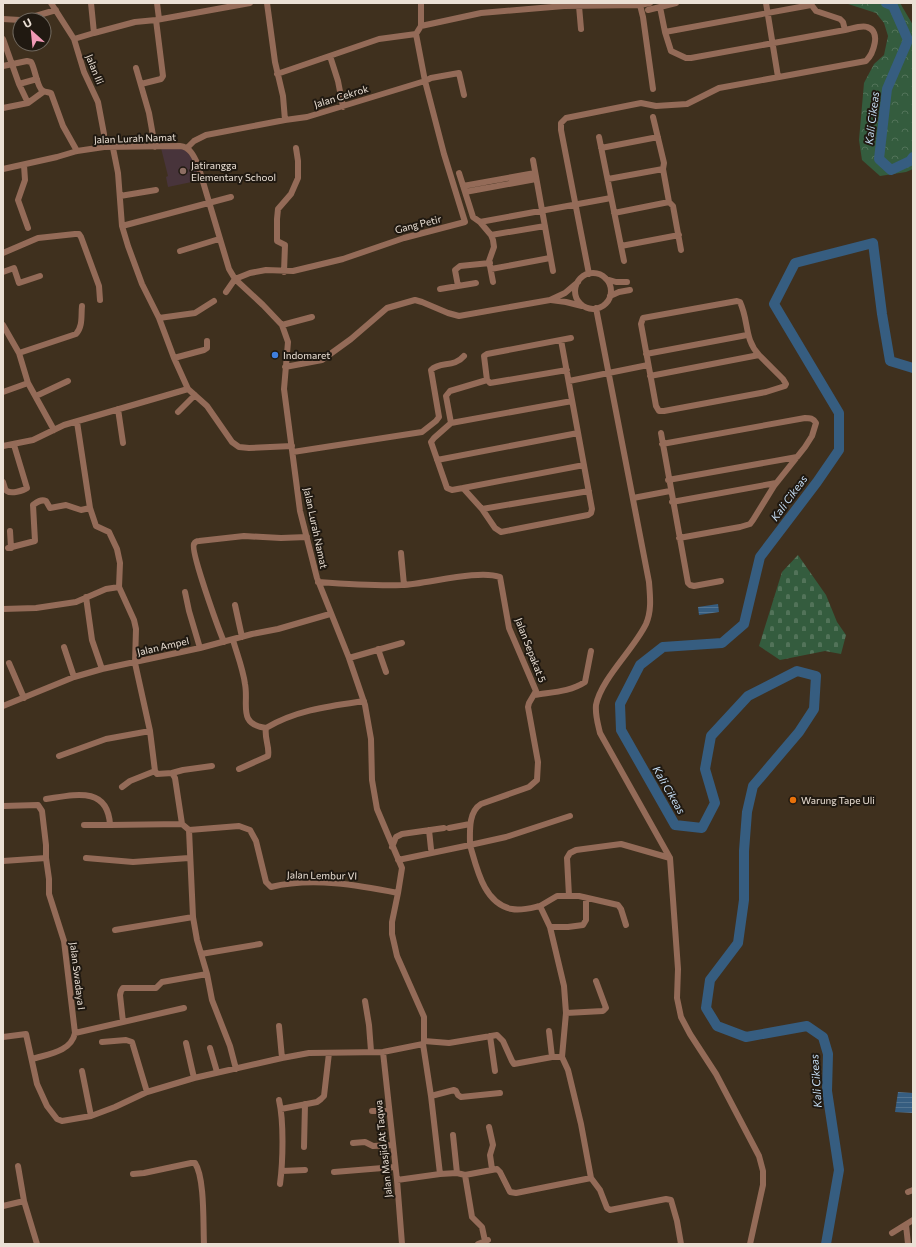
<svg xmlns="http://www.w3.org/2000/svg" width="916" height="1247" font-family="Commissioner,sans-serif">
<defs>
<pattern id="forest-crowns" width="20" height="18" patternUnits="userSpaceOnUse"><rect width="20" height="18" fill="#345c3e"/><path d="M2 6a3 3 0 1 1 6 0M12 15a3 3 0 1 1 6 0" fill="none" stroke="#527359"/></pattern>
<pattern id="cemetery-stones" width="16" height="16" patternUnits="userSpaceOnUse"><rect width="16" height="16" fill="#345c3e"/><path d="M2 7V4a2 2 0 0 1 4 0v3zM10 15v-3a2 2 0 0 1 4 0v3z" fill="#527359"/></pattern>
<pattern id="water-rules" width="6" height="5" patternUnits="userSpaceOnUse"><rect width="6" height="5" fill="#365d80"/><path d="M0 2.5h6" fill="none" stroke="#537491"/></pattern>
</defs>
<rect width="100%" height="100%" fill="#3f301e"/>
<!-- education -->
<path fill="#48343b" d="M161,148H183L192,156L201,180L168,187L166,177L168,176Z"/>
<!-- forest -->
<path fill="url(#forest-crowns)" d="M845,3H900L913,25V169L906,172L880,176L862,160L859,140L864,83L874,64L884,55L888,36L884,23L876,13Z"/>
<!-- cemetery -->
<path fill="url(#cemetery-stones)" d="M798,555L826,595L837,622L846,635L841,654L825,651L780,660L759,646L782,572Z"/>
<!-- water -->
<path fill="url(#water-rules)" d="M718,604L719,612L699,615L698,607Z
M898,1092L913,1093V1113L895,1112Z"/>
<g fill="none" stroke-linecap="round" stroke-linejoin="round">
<!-- river -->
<path stroke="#365d80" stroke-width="10" d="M886,3L893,6L908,40L887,89L879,159L891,170L910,161L913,157
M826,1244L839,1170L827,1091L828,1054L823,1037L807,1026L746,1037L717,1026L706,1008L710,980L738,943L744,900V851L747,812L753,786L799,732L814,709L816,676L797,671L748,696L711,736L705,769L715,803L702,828L675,825L621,730L620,704L640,665L663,647L722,643L744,624L760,557L817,482L839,450V413L774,304L795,263L873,243L882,314L890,361L913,368"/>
<!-- minor -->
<path stroke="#946b58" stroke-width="6" d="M51,3L74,39L84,72L98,102L104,134V147
M91,3L94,33
M157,3L159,19
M267,3L275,62L283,96L285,120
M579,3V6L581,29
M766,3L778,77
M640,5L643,17L653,89
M660,7L665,32L671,51L686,58H691L845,30
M648,10L676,3
M3,19L20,20
M22,20L56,10
M421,26L481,13L564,6L640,5L650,3
M665,32L811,5
M3,39L19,84L28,103
M74,39L94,33L135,22L156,20L250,3
M330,56L338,81L343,107
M3,66L27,61L31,62C35,68 37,87 42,90C44,92 48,92 51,93L63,126L77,151
M136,68L149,113L155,147
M277,74L379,39L416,34
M19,84L37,79
M141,84L161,79L163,76L156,20
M3,108L28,103L43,92
M653,117L664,163L663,169L669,202L673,206L681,250
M599,137L624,261
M113,148L118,173L122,226L128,246L142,284L159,318L174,358L188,389
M187,148L194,141L206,135L285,120L307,117L425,81L416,34L421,26V3
M601,148L658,137
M533,160L553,271
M24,165L25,180L18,200L28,228
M3,169L57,157L77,151L104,147L180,146C190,147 194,156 198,165L229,269L235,279L263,305L282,325L288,342L284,389L300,511L317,578L349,658L365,705L371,739L372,780L377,809L402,868L398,893L392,922V934L397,956L424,1017V1041L423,1044L383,1052L309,1053L282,1058L194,1078L147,1092L115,1107L91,1116L62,1121L57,1119L47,1106L37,1084L26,1034L3,1037
M459,173L473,217L480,222L491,235L493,240L494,247L489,261L493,282
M608,179L663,169
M463,186L535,173
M465,192L536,179
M120,196L156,190
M614,213L669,202
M480,222L611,198
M122,226L231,197
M491,235L545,226
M621,246L679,235
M180,251L219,239
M3,253L38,238L75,234H79L81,237L99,286L100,300
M491,269L550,258
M3,272L14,268L19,283L40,276
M284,272L285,245L277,241V219L278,209L291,194L298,178V161L296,148
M575 291a18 18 0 1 1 36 0a18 18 0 1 1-36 0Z
M589,274L561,130V123L566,118L641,103L656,106L687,104L719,88L866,61C873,54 882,31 867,27C861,25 851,29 845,30L843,22L840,19L816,11L810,3
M606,279L616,282H627
M458,286L455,270L460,266L490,263
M440,289L476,283
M226,292L235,279L250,273L266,270L293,271L343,259L404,238L465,222L444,154L425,81L431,78L459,73L464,95
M610,296L619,292L630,290
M551,300L566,302L582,306
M596,308L649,582C650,596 652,610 646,624C634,649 601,679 596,705C595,715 598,724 600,733L670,858L678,969L677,998L681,1017L690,1034L716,1074L759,1156L763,1171V1185L750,1244
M159,318L195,313L214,301
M3,325L19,353L28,383L54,430
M282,325L312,317
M561,340L592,509L591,513L588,515L501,532L495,528L482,509L463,488L452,490L447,488L431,442L434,438L451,423L572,401
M19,353L76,334C83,327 81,315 82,306
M646,354L747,335
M174,358L204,350L207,348V341
M285,367L322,360L351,339L387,308L415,300L422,302L448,313L459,316L550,300L565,293L578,282
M567,370L490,383L487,380L484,356L487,354L571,338
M650,376L759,355C744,339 749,321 740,302L737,301L643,318L641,324L656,406L659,411H664L766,392L785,386L786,384L783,379L759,355
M569,381L648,365
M3,392L28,383
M36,396L68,381
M118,409L123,443
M178,412L195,395
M77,422L90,508L96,526L109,532L117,549L120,563L119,587L134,620L136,629L135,663L150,731L155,771L157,774L172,773L175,778L182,824L189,830L239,826L250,830L256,841L266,882L271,887C312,877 358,885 398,893
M451,423L446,396L450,391L487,380
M661,433L688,583L690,585L694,586L721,581
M662,444L805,418C810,418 813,418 816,423L812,436L805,447L774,486L753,520L750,524L740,527L679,538
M3,446L33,440L64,425L188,389L207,406L232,442L239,447L249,448L292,446
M293,452L422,432L436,421L439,417L431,370C440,361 454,368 464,356
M437,460L578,433
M668,480L797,457
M3,482C4,485 5,490 7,491C11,494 23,491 27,488L14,445
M463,488L584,465
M633,498L670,491
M672,502L776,483
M482,509L589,491
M10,531L11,548
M8,548L35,541L33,505C37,502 41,499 46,501L50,508L66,505L81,510L90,508
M401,553L404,585
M318,582C346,584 374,586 402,585C427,584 479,569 500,577L509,628L536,691L529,703L528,707L538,762L537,780L529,787L481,804C468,812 470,832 470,845L398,860
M185,592L189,611L200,648
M86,597L92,640L102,669
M235,605L242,637
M3,609L36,608L76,602L106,589L119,587
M233,640C237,654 243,669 245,684C249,704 237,724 266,728
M224,642C219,630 190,551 194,544C195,542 197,541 199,541L244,536L281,538L307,537
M64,647L74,677
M378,649L386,672
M349,658L402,643
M9,663L24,698
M534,695C551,692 570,692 585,682L591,651
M3,706L74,677L102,669L200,648L252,634L278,629L330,614
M59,756L106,739L150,731
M239,769L268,756C270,747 264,738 266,728C296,710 330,706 364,701
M172,773L183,770L212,766
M122,787L130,781L155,771
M46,799C73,795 108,785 110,825L182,824
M3,806L38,805L42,811L46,845V858L49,879V894L64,941L75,1033C71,1052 48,1054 32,1059
M570,816L506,837L470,845C477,869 484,904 512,909C521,911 531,908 540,906L550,927L564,986L566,1013L562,1057L568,1070L581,1124L591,1178L600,1190L607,1208L610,1210L666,1199L671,1200L677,1221L681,1244
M84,825H110
M449,828L470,824
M189,830L193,917L197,940L207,974L212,1000L230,1046L236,1069
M429,830L431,849
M392,847L396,837L402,834L444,828
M86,858L133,862L189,858
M3,861L46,858
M569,896H579L618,905L621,909L626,925
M540,906L557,896H569L567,858L570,853L576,850L621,844L670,858
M550,927H568L583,925L586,920V898
M115,930L193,917
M201,954L260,944
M365,1001L369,1025L371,1051
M566,1013L603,1011L606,1008L596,981
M123,1022L120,995L121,991L123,988H156L162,982L207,974
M279,1026L282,1058
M549,1031L552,1057
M75,1033L184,1008
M490,1036L495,1071
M424,1041L449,1043L497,1035L503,1041L512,1061L514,1064L552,1057H562
M102,1042L126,1040L132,1042L147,1092
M186,1043L194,1078
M423,1044L431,1096L440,1174
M210,1048L217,1072
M383,1052L397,1180L402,1244
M82,1071L91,1116
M431,1096L454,1090L456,1091L458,1095L461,1097L500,1093
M279,1100C284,1122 283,1161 280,1184
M281,1109L317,1102L321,1099L324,1096L329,1053
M372,1111H389
M489,1127L493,1145L490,1155L492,1169
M453,1135L457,1173
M353,1143L365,1142L373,1146L393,1145
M304,1147L305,1104
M18,1166L24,1201
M282,1171L305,1170
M334,1172L395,1167
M133,1174L144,1173L191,1163H195C205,1178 203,1225 204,1244
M465,1175L472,1217L482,1227L485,1241
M397,1180L440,1174L457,1173L465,1175L497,1169L500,1172L510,1192L516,1193L591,1178
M908,1192L913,1190
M3,1206L24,1201L37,1244
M906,1225L908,1244
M892,1233L913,1220
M478,1244L488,1240"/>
</g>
<!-- markers -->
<circle fill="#8d6e63" stroke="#201911" stroke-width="1.5" cx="183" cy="171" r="4"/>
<circle fill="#3f7fe0" stroke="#201911" stroke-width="1.5" cx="275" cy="355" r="4"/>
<circle fill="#e8710a" stroke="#201911" stroke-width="1.5" cx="793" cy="800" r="4"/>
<g text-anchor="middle" stroke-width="4" stroke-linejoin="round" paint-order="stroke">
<!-- street labels -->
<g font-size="10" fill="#ebe0d5" stroke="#201911">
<text transform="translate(95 69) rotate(68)" y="4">Jalan Ili</text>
<text transform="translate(341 96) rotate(-17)" y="4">Jalan Cekrok</text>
<text transform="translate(135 138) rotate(-2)" y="4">Jalan Lurah Namat</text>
<text transform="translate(418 224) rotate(-14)" y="4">Gang Petir</text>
<text transform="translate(316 528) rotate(78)" y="4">Jalan Lurah Namat</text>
<text transform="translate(163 646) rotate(-13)" y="4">Jalan Ampel</text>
<text transform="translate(531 650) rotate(69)" y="4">Jalan Sepakat 5</text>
<text transform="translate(322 875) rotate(1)" y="4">Jalan Lembur VI</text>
<text transform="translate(78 976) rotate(83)" y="4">Jalan Swadaya I</text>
<text transform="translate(383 1149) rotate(-96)" y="4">Jalan Masjid At Taqwa</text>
</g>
<!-- poi labels -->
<g font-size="10" fill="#ebe0d5" stroke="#201911" text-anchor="start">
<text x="191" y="169">Jatirangga<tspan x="191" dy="12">Elementary School</tspan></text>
<text x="283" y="359">Indomaret</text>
<text x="801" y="804">Warung Tape Uli</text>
</g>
<!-- water labels -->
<g font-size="11" font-style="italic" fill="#c5ddf4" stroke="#201911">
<text transform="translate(872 118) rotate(-83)" y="4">Kali Cikeas</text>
<text transform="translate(789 498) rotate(-54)" y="4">Kali Cikeas</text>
<text transform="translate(669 790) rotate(60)" y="4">Kali Cikeas</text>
<text transform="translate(816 1081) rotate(-94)" y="4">Kali Cikeas</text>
</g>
</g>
<!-- border -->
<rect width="916" height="1247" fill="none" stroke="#ebe0d5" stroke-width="8"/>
<!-- north arrow -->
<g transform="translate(32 32) rotate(333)"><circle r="19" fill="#201911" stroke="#71695f"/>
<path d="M0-3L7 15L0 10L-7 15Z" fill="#f09ab6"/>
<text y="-6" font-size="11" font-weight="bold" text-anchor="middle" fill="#ebe0d5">U</text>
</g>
</svg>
